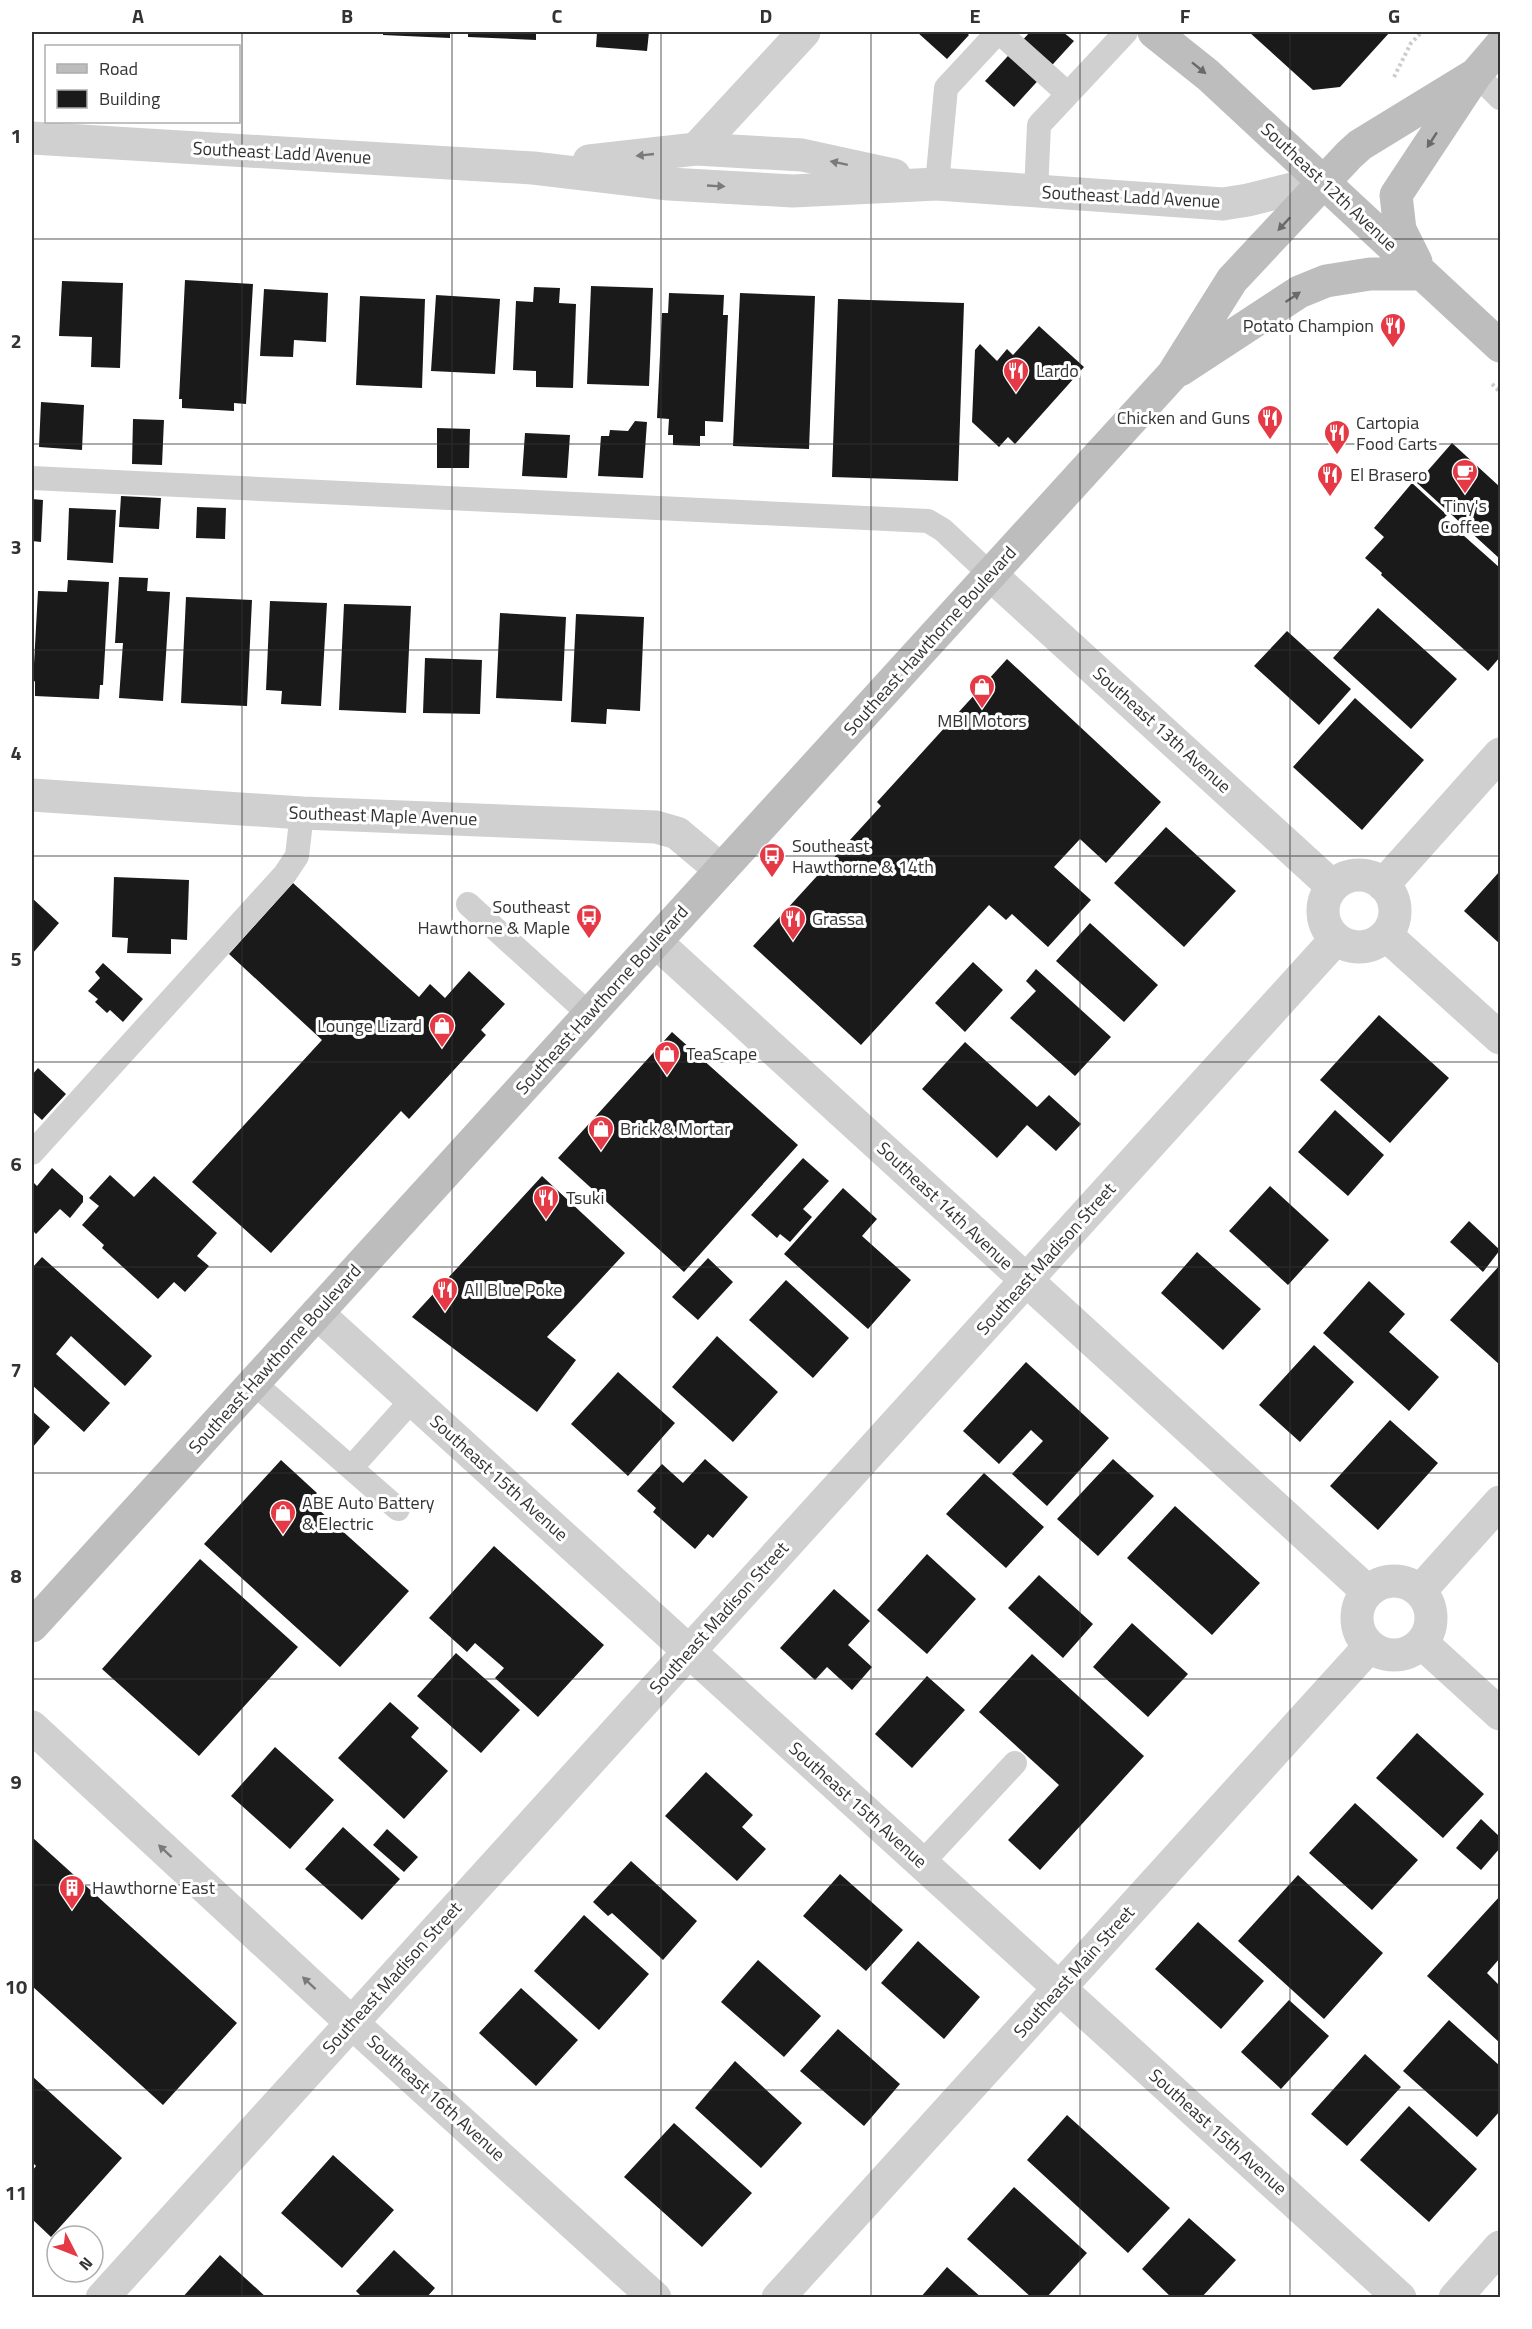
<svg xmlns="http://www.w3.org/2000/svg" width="1532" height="2329" font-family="'Titillium Web',sans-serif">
<rect width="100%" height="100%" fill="#fff"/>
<!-- building -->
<path fill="#1a1a1a" d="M383,32H450V38L383,35Z
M468,32H536V40L468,37Z
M597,32H649L647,51L596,47Z
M917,32H966L969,35L947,59Z
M1030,32H1063L1074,41L1014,107L985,81Z
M1249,32H1390L1340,87L1313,90Z
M185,280L253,284L246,404L234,403V411L182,408V399H179Z
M62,281L123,283L120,368L91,367L92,337L59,336Z
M591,286L653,288L649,386L587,384Z
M534,287L560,288L559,303L576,304L573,388L536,387V371L513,370L516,301L533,302Z
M264,289L328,293L326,342L294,340L293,357L260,356Z
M669,293L724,295L723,315H728L723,422L705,421V436H700V446L673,445V435H668L669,419L657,418L662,313H668Z
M740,293L815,296L809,449L733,446Z
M436,295L500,299L495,374L431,371Z
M360,296L425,299L422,388L356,385Z
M838,299L964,303L958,481L832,477Z
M1039,326L1084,367L1015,444L1008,437L999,447L972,422L975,350L980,344L997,361L1007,349L1013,355Z
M41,402L84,405L82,450L39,447Z
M133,419L164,420L162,465L132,464Z
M635,421L647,422L643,478L598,476L601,436H609L610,430L628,431Z
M437,428L470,429L469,468H437Z
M525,433L570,435L567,478L522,476Z
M1452,443L1500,487V559L1417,483Z
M1412,483L1447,515L1444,518L1500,568V657L1488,671L1381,575L1382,573L1365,558L1384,537L1374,528Z
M121,496L161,498L159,529L119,527Z
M32,499L43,500L41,542L32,541Z
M197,507L226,508L225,539L196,538Z
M69,508L116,510L113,563L67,560Z
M119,577L148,578L147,591L170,592L163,701L119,698L123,643H115Z
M68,580L109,582L103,685H100L99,699L35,696V681L33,682L38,591L67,592Z
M186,597L252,600L247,706L181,703Z
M270,601L327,603L321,706L281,704L282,691L266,690Z
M344,604L411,606L406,713L339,710Z
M1378,608L1457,679L1411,729L1333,658Z
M500,613L566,617L562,701L496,698Z
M576,614L644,617L640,711L607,709L606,724L571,722Z
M1287,631L1351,689L1319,725L1254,666Z
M425,658L482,660L480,714L423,713Z
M1007,659L1161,802L1106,863L1080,839L1054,867L1091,900L1048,947L1012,914L1006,920L989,905L861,1045L753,946L881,806L877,802Z
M1355,698L1424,760L1362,830L1293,767Z
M1166,827L1236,891L1184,947L1114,883Z
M1500,871V944L1464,911Z
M114,877L189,880L187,940L171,939V954L127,953L128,938L112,937Z
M293,883L419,997L430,984L445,998L469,971L505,1004L481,1030L486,1035L409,1119L401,1111L271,1253L192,1182L322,1040L229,954Z
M32,898L59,923L32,954Z
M1090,923L1158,985L1124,1022L1056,961Z
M973,962L1003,990L965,1032L935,1003Z
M103,963L143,999L123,1022L110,1010L107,1013L95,1002L98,999L88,991L100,978L95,972Z
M1036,969L1111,1037L1075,1076L1010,1018L1036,991L1026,981Z
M1379,1015L1449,1078L1390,1143L1320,1080Z
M672,1032L798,1145L684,1272L558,1158Z
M965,1042L1037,1107L1049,1095L1081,1124L1056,1151L1027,1125L997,1158L922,1089Z
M38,1068L66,1094L42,1120L32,1111V1075Z
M1335,1110L1384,1155L1348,1196L1298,1152Z
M803,1158L829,1181L803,1209L812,1217L790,1242L780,1234L777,1238L751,1215Z
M52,1168L83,1196V1202L70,1218L60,1209L36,1234L32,1230V1186L34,1183L37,1186Z
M110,1175L134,1197L154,1176L217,1233L197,1256L209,1266L185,1292L174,1282L158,1299L102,1248L104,1245L82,1225L99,1206L89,1198Z
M542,1176L625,1253L547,1337L576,1360L537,1412L412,1317Z
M1270,1186L1329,1240L1288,1285L1229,1231Z
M843,1188L877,1219L862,1236L911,1280L868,1329L784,1254Z
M1469,1221L1500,1250L1483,1272L1450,1242Z
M1197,1252L1261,1309L1223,1350L1161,1293Z
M42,1257L152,1356L125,1386L71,1336L56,1354L110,1403L84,1432L32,1385V1268Z
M708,1258L733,1282L698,1320L672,1297Z
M1500,1265V1365L1450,1320Z
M786,1280L849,1338L813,1378L749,1320Z
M1369,1281L1405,1314L1389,1332L1439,1377L1409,1411L1323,1333Z
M717,1336L778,1392L733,1442L672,1387Z
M1314,1345L1354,1382L1300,1442L1259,1405Z
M1026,1362L1109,1438L1047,1506L1012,1474L1043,1441L1031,1430L999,1464L963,1431Z
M618,1372L675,1423L628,1476L571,1424Z
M32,1411L50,1427L32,1448Z
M1390,1420L1438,1463L1378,1530L1330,1486Z
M705,1459L748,1497L713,1538L708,1534L695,1549L653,1512L656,1508L637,1491L662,1464L683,1483Z
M1113,1459L1154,1496L1098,1556L1057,1519Z
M281,1460L317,1493L309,1501L409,1591L340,1667L204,1544Z
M984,1473L1044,1527L1006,1568L946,1514Z
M1175,1506L1260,1583L1212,1635L1127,1558Z
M494,1546L604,1645L538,1717L495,1678L504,1668L475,1643L467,1652L429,1618Z
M927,1554L976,1599L927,1654L877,1610Z
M200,1559L298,1647L199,1756L102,1669Z
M1039,1575L1093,1624L1063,1658L1008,1608Z
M834,1589L870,1621L848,1645L872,1667L852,1690L827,1667L815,1680L780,1648Z
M1132,1623L1188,1674L1148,1717L1093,1667Z
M456,1653L520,1710L481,1753L417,1696Z
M1032,1654L1144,1756L1040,1870L1008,1840L1059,1785L979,1712Z
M927,1676L965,1710L912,1768L875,1734Z
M390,1702L419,1728L411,1737L448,1771L404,1819L338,1758Z
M1417,1733L1484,1794L1443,1838L1376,1778Z
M275,1747L334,1800L290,1849L231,1796Z
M706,1772L753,1815L742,1827L766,1849L737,1881L665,1816Z
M1355,1803L1418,1860L1372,1910L1309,1853Z
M1481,1819L1500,1837V1848L1481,1870L1456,1848Z
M343,1827L400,1879L362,1920L305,1869Z
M387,1829L418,1857L404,1872L373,1845Z
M32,1837L237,2023L163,2105L32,1986Z
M631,1861L697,1921L663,1960L612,1913L608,1916L593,1902Z
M840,1874L903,1930L866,1971L803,1916Z
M1298,1875L1383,1953L1324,2019L1238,1941Z
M1500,1896V1958L1487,1973L1500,1986V2043L1427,1976Z
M584,1915L649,1974L599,2030L534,1971Z
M1198,1922L1264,1981L1221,2029L1155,1969Z
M918,1941L980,1997L944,2039L881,1983Z
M758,1960L821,2016L784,2057L721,2002Z
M521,1988L578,2040L536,2086L479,2033Z
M1289,2000L1329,2036L1281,2089L1241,2052Z
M1449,2020L1500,2066V2111L1477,2137L1403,2071Z
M838,2029L900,2084L864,2126L800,2071Z
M1365,2054L1401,2087L1347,2146L1311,2114Z
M735,2061L802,2123L761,2168L695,2108Z
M32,2076L122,2158L51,2237L32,2219V2171L36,2166L32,2162Z
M1409,2106L1477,2169L1429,2222L1360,2160Z
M1067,2115L1170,2208L1128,2253L1027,2160Z
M674,2123L752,2193L702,2247L624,2177Z
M333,2155L394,2210L342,2268L281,2213Z
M1014,2187L1087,2253L1046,2298H1032L967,2239Z
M1189,2218L1236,2260L1201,2298H1172L1142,2269Z
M394,2250L435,2288L426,2298H363L356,2291Z
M220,2255L267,2298H182Z
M947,2267L982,2298H920Z"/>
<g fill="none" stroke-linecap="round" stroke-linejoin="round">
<!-- path -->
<path stroke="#cdcdcd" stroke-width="4" stroke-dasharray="3 3" stroke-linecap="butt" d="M1394,77L1411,43L1422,32
M1492,384L1500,392"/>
<!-- service -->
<path stroke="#d0d0d0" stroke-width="24" d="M999,32L1068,94
M1476,74L1500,98
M937,184L946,88L998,32
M1036,192L1039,125L1126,32
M32,478L928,521L943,530L991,575
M468,904L589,1014
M32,1153L285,874L297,856L302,813
M254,1383L351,1468L412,1400
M351,1468L398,1509
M922,1863L1015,1763"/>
<!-- minor -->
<path stroke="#d0d0d0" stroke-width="33" d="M32,138L533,168L669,184L793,191L937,184L1223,204L1248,200L1324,181
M696,149L804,32
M589,161L696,149L802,155L894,175
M991,575L1332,886
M32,795L302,813L656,827L677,833L721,870
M1323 911a36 36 0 1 1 72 0a36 36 0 1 1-72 0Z
M1383,885L1500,754
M1386,935L1500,1038
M656,942L1367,1591
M317,1313L1400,2298
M1357 1618a37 37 0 1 1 74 0a37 37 0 1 1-74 0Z
M1420,1591L1500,1502
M1422,1643L1500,1714
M32,1727L352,2023L655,2298
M102,2298L1336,939
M778,2298L1369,1647
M1455,2298L1500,2247"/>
<!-- secondary -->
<path stroke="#bdbdbd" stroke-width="33" d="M1154,32L1208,75L1500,346
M1416,262L1400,230L1396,195L1476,74L1500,46
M1180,370L1299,292L1326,281L1370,274H1422
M32,1626L1173,374L1232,280L1349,155L1360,145L1476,74"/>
</g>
<!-- one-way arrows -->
<defs><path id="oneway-solid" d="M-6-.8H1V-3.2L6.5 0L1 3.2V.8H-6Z" transform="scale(1.5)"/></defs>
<g fill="#6a6a6a">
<use href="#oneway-solid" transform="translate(1199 68) rotate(39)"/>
<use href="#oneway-solid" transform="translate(1432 140) rotate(123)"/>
<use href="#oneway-solid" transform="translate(1284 224) rotate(133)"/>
<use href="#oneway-solid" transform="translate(1293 297) rotate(-34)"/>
</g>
<g fill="#7a7a7a">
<use href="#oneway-solid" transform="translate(645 155) rotate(174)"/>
<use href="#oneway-solid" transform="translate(839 163) rotate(-168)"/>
<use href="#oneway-solid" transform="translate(716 186) rotate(3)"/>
<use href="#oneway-solid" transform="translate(165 1851) rotate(-137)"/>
<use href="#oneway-solid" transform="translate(309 1983) rotate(-137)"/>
</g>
<!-- grid -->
<path fill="none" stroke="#333" stroke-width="1.5" stroke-opacity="0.55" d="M242,32V2298M452,32V2298M661,32V2298M871,32V2298M1080,32V2298M1290,32V2298M32,239H1500M32,444H1500M32,650H1500M32,856H1500M32,1062H1500M32,1267H1500M32,1473H1500M32,1679H1500M32,1885H1500M32,2090H1500"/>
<!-- icons -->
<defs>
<symbol id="restaurant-pin" viewBox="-11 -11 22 30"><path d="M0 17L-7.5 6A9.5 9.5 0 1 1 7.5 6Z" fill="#e63946" stroke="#fff"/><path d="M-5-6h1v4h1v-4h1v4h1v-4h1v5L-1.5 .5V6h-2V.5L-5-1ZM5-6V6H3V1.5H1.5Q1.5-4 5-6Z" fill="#fff"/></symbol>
<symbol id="cafe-pin" viewBox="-11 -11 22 30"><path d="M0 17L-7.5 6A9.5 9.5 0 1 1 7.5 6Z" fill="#e63946" stroke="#fff"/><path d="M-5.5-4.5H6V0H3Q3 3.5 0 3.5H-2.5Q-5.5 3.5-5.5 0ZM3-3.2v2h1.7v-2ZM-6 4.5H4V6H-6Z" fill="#fff"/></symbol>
<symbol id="shop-pin" viewBox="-11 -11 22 30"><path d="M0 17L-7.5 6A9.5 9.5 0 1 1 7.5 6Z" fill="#e63946" stroke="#fff"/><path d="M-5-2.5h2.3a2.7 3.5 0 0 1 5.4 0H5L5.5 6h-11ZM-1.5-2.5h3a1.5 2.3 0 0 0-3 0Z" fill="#fff"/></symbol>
<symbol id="bus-pin" viewBox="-11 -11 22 30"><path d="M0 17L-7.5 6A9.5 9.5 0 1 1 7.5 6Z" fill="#e63946" stroke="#fff"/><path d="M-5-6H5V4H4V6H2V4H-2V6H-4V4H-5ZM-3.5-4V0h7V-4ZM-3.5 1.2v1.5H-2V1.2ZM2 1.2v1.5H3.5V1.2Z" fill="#fff"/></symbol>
<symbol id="building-pin" viewBox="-11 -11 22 30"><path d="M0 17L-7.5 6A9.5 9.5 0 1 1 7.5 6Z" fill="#e63946" stroke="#fff"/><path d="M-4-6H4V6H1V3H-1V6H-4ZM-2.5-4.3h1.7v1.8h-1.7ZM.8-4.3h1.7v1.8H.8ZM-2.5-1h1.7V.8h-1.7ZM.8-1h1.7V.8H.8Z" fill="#fff"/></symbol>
</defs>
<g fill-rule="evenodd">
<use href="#restaurant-pin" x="1378" y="311" width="30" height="40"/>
<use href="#restaurant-pin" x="1001" y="356" width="30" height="40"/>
<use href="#restaurant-pin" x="1255" y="403" width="30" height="40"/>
<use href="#restaurant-pin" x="1322" y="418" width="30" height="40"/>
<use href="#cafe-pin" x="1450" y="457" width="30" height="40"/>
<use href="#restaurant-pin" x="1315" y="460" width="30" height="40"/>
<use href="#shop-pin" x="967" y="672" width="30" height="40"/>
<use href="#bus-pin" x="757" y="841" width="30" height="40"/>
<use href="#bus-pin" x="574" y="902" width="30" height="40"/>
<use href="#restaurant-pin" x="778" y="904" width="30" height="40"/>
<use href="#shop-pin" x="427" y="1011" width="30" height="40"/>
<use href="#shop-pin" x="652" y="1039" width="30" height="40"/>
<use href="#shop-pin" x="586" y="1114" width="30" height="40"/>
<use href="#restaurant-pin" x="531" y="1183" width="30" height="40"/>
<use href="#restaurant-pin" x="430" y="1275" width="30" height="40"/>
<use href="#shop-pin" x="268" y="1498" width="30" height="40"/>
<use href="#building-pin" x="57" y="1873" width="30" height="40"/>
</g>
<g text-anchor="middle" stroke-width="6" stroke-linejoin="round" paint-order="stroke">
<!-- street labels -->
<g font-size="18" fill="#333" stroke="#fff">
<text transform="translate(282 153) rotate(3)" y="6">Southeast Ladd Avenue</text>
<text transform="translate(1329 187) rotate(43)" y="6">Southeast 12th Avenue</text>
<text transform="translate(1131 197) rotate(3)" y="6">Southeast Ladd Avenue</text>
<text transform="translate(930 641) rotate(-48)" y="6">Southeast Hawthorne Boulevard</text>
<text transform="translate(1162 730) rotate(42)" y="6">Southeast 13th Avenue</text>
<text transform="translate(383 816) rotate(2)" y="6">Southeast Maple Avenue</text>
<text transform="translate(602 1000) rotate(-48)" y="6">Southeast Hawthorne Boulevard</text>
<text transform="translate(945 1206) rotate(43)" y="6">Southeast 14th Avenue</text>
<text transform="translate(1046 1259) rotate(-48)" y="6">Southeast Madison Street</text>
<text transform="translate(275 1359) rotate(-48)" y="6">Southeast Hawthorne Boulevard</text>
<text transform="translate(499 1478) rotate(42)" y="6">Southeast 15th Avenue</text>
<text transform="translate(719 1618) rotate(-48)" y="6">Southeast Madison Street</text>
<text transform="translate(858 1805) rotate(42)" y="6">Southeast 15th Avenue</text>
<text transform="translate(1074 1972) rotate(-48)" y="6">Southeast Main Street</text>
<text transform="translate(392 1978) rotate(-48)" y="6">Southeast Madison Street</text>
<text transform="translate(436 2098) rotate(42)" y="6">Southeast 16th Avenue</text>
<text transform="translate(1218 2132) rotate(42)" y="6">Southeast 15th Avenue</text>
</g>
<!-- poi labels -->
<g font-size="18" fill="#333" stroke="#fff" text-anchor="start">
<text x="1374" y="332" text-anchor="end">Potato Champion</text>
<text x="1036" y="377">Lardo</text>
<text x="1250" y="424" text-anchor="end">Chicken and Guns</text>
<text x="1356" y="429">Cartopia<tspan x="1356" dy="21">Food Carts</tspan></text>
<text x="1350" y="481">El Brasero</text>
<text x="1465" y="512" text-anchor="middle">Tiny's<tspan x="1465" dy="21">Coffee</tspan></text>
<text x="982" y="727" text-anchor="middle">MBI Motors</text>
<text x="792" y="852">Southeast<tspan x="792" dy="21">Hawthorne &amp; 14th</tspan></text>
<text x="570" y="913" text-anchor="end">Southeast<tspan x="570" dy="21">Hawthorne &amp; Maple</tspan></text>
<text x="812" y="925">Grassa</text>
<text x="422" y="1032" text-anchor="end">Lounge Lizard</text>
<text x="686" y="1060">TeaScape</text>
<text x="620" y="1135">Brick &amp; Mortar</text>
<text x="566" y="1204">Tsuki</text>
<text x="464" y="1296">All Blue Poke</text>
<text x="302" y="1509">ABE Auto Battery<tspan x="302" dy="21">&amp; Electric</tspan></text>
<text x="92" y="1894">Hawthorne East</text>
</g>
</g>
<!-- border -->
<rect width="1532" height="2329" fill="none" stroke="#ffffff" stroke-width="66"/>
<!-- legend -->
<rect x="45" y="45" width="195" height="78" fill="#ffffff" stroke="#adadad" stroke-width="1.5"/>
<rect x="57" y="64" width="30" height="9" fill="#bdbdbd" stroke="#adadad" stroke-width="1.5"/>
<text x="99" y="75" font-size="18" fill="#333333">Road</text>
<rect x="57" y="90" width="30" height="18" fill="#1a1a1a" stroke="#adadad" stroke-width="1.5"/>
<text x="99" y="105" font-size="18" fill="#333333">Building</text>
<!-- north arrow -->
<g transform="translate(75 2254) rotate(132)"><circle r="28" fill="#ffffff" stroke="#adadad" stroke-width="1.5"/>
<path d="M0-4.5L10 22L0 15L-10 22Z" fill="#e63946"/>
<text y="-9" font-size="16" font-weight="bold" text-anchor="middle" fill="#333333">N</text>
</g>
<rect x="33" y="33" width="1466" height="2263" fill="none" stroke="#333" stroke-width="2"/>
<g font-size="20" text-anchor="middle" font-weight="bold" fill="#333">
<text x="138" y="23">A</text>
<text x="347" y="23">B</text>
<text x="557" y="23">C</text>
<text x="766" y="23">D</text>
<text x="975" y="23">E</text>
<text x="1185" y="23">F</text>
<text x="1394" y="23">G</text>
<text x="16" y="143">1</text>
<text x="16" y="348">2</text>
<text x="16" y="554">3</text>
<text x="16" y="760">4</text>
<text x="16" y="966">5</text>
<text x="16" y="1171">6</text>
<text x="16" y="1377">7</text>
<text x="16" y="1583">8</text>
<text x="16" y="1789">9</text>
<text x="16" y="1994">10</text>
<text x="16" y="2200">11</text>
</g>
</svg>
